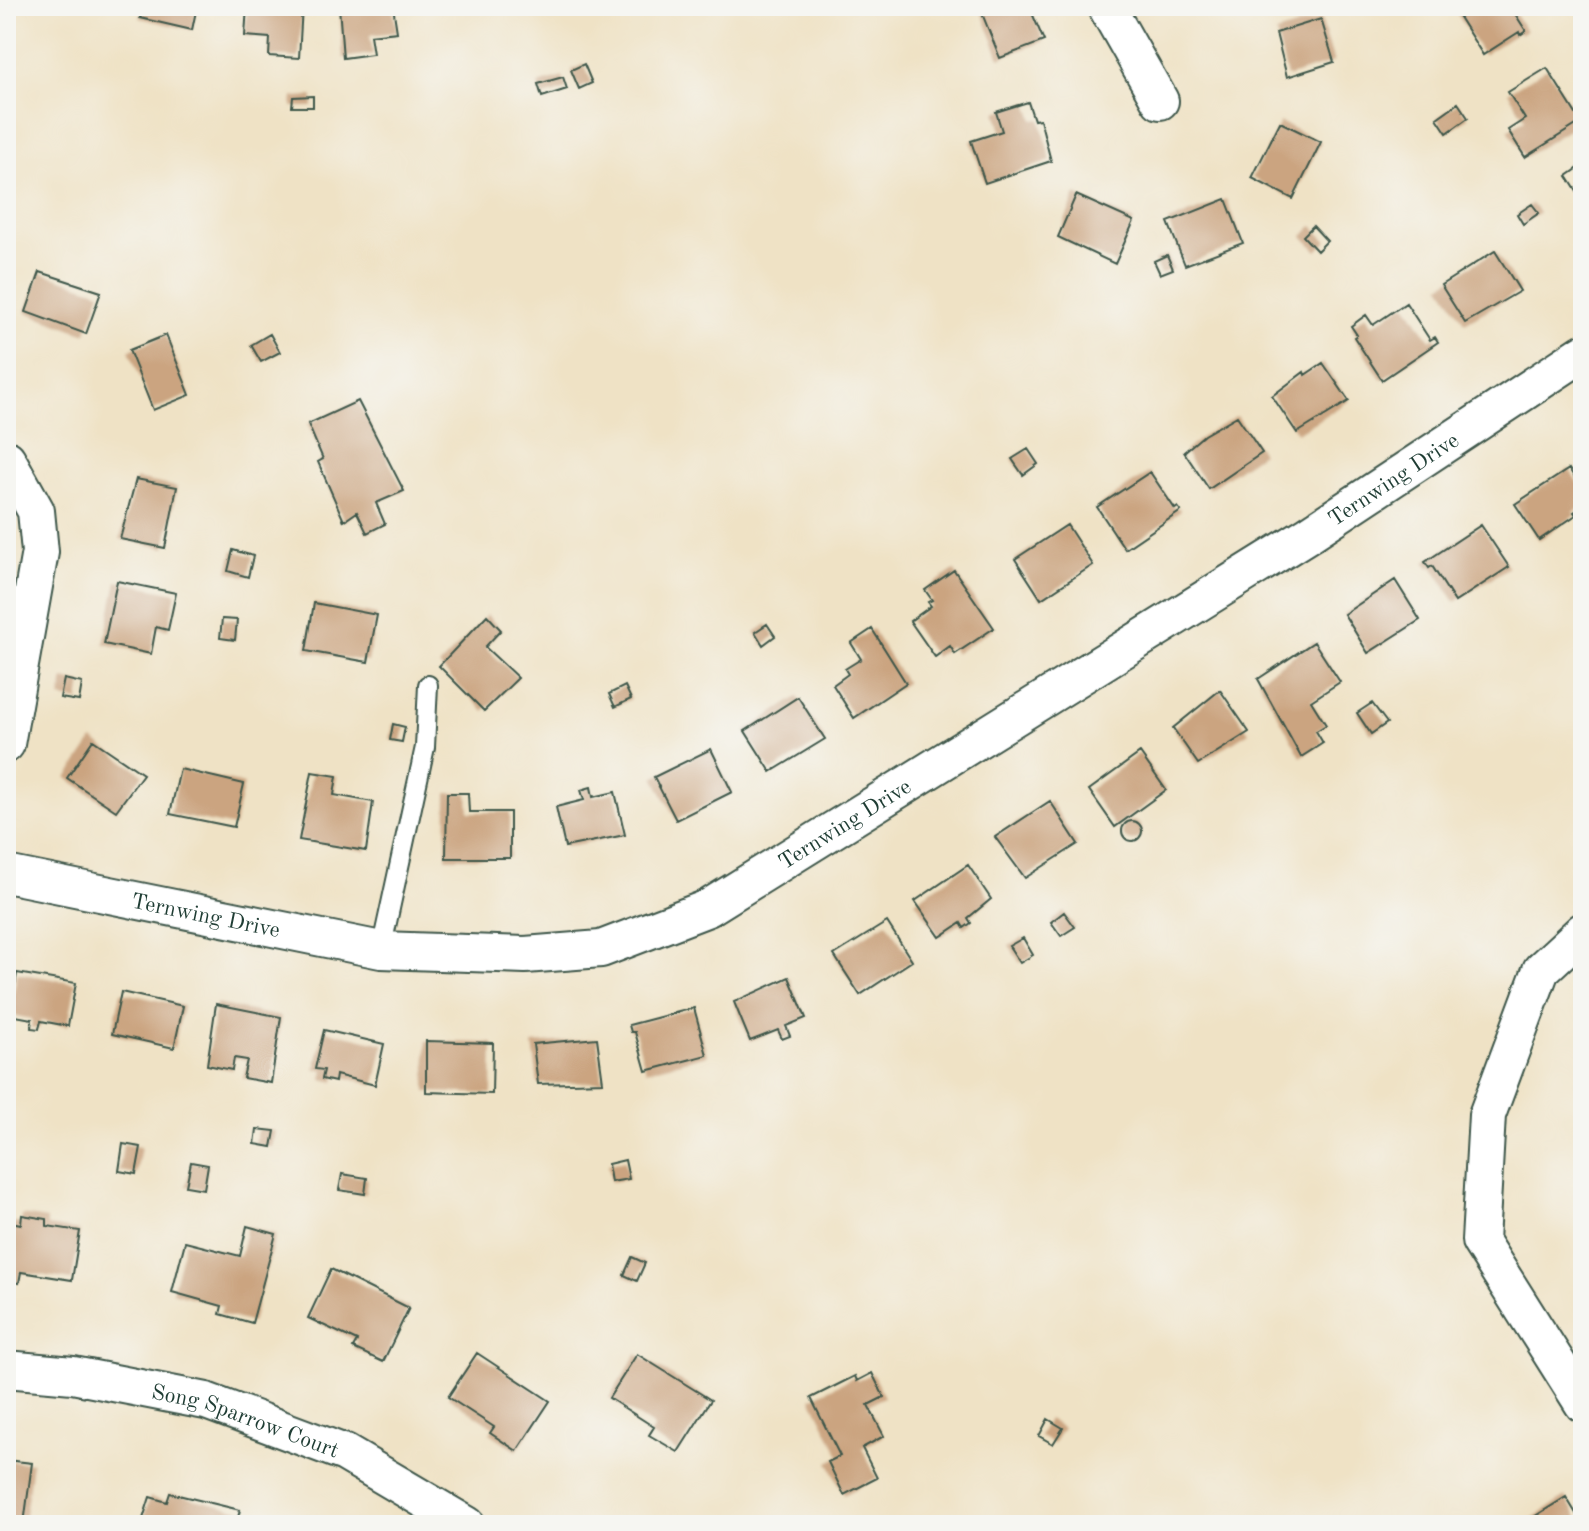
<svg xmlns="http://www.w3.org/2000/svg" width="1589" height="1531" font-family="'Old Standard TT',serif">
<rect width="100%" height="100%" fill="#f6f6f2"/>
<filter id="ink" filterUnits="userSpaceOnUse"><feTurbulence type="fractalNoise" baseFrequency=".0125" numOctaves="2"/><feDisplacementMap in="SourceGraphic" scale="16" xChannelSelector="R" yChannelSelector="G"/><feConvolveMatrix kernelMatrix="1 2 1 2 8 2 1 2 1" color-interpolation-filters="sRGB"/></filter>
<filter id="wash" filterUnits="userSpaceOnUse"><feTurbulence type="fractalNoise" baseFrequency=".006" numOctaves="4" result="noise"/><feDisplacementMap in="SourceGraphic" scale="32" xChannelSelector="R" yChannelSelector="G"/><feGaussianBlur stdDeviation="1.8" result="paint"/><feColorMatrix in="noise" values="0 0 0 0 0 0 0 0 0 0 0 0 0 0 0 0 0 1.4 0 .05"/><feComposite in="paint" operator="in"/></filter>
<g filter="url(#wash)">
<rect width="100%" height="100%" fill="#efe2c5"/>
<g id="blocks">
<!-- building -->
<path fill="#cba480" d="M143,6H197L192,30L140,18Z
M247,6H302L299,58L269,56L270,38L245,36Z
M339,6H393L397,32L370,35L373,54L343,58Z
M979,6H1029L1044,41L1000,58Z
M1452,6H1510L1526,31L1520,35L1519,32L1483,55Z
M1321,19L1334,62L1287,77L1276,33Z
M584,64L592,83L579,89L571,70Z
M1547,68L1581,122L1525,157L1508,130L1525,119L1508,92Z
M563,77L567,89L542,97L538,84Z
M313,96V107H292L293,97Z
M1028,102L1034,120L1040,119L1051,161L985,183L971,141L1002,131L996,112Z
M1458,103L1468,118L1447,133L1437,118Z
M1280,122L1321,142L1293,199L1252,178Z
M1583,165V201L1567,176Z
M1076,195L1134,221L1115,264L1058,237Z
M1226,199L1243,243L1185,265L1168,222Z
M1532,204L1539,213L1523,224L1517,214Z
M1313,226L1327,241L1317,251L1303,236Z
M1495,251L1520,291L1465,323L1441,285Z
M1167,255L1173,269L1160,274L1154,261Z
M40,272L101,292L86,334L26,312Z
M1406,303L1430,340L1435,337L1438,342L1382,380L1354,337L1357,335L1351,326L1366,315L1373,325Z
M270,334L280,352L261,362L251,345Z
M166,335L190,395L153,410L129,350Z
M1323,363L1349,401L1297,433L1272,396L1304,372L1305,375Z
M358,401L404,491L376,503L385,524L367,533L357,512L344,521L318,462L323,459L308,424Z
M1237,416L1262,453L1209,489L1184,452L1204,435Z
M1028,449L1038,464L1023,475L1012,459Z
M1569,469L1583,490V506L1574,512L1576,515L1539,540L1515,504Z
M1150,472L1175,509L1178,507L1181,511L1125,549L1097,507Z
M136,479L177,487L165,548L120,539Z
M1067,525L1093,565L1041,599L1015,559Z
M1481,525L1509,567L1455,602L1432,566L1429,568L1425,562Z
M233,550L253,556L248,577L228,571Z
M954,570L994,628L955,654L950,646L935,657L910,621L931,606L928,602L932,600L925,590Z
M1395,580L1420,620L1368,653L1344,614Z
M117,581L176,593L168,630L156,627L151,654L104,644Z
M314,603L377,615L368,662L306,651Z
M487,615L501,630L485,647L518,678L484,711L439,666Z
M222,619L237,620L235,640L220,638Z
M767,624L775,636L763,645L755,632Z
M872,629L906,683L854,718L833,685L848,674L845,669L861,659L851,643Z
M1314,642L1340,682L1311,701L1326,725L1316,731L1323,743L1301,757L1258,679Z
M64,679L82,683L79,701L60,698Z
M625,686L631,699L615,707L609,694Z
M1220,690L1249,732L1198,764L1173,728Z
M798,697L825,739L771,772L745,731Z
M1372,703L1387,723L1371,734L1357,713Z
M393,724L405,727L402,742L390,740Z
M93,740L143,774L116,811L67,778Z
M711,749L732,792L676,820L654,777Z
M1140,753L1166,790L1115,827L1089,790Z
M180,769L244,784L234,827L170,814Z
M312,772L337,776L334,795L373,802L366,851L299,840Z
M591,787L593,797L615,792L625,835L565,847L556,807L584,800L581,790Z
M447,793H468L469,812H510V858H446Z
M1050,801L1078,844L1025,878L995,837Z
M1122 831a10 10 0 1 1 20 0a10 10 0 1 1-20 0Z
M968,865L991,899L968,918L971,923L964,928L961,923L940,937L915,901Z
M1064,912L1075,927L1061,936L1051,922Z
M887,922L912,961L860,995L834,955Z
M1023,938L1033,955L1020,963L1009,946Z
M17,973L76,983L68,1026L41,1021L39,1029L31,1028L32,1019L10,1015Z
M789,977L806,1018L786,1026L790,1036L782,1039L778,1030L750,1041L734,1002Z
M121,992L183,1006L174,1048L112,1034Z
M216,1004L281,1017L271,1083L243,1078L247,1060L234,1058L232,1070L207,1065Z
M694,1008L707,1055L646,1071L635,1032H631L629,1025Z
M324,1030L384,1044L375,1085L336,1075L335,1082L322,1079L324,1070L315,1069Z
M597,1038L603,1082L538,1084L533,1044Z
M426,1041L493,1043L492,1094L426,1092Z
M257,1129L275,1131L272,1147L255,1144Z
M123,1144L141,1147L136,1174L119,1171Z
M625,1160L629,1179L611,1182L608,1164Z
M191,1162L208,1165L204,1189L186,1186Z
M342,1174L367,1178L365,1194L339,1190Z
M22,1215L47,1219V1226L80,1231L72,1280L21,1272L19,1283L6,1281V1221L21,1224Z
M247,1226L276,1234L252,1323L220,1314L222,1306L172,1292L185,1242L240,1256Z
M632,1257L645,1263L637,1281L624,1275Z
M331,1269L409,1308L383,1362L353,1348L357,1341L308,1318Z
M477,1353L550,1401L517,1451L490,1433L494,1427L448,1397Z
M637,1354L711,1400L678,1452L649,1435L654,1427L609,1398Z
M872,1373L884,1397L868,1405L884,1436L862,1448L877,1478L844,1495L828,1462L840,1456L811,1398L855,1376L857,1381Z
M1048,1419L1063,1428L1053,1444L1039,1436Z
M6,1460L32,1463L24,1524L6,1522Z
M170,1493L240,1510L236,1525H141L150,1497L167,1502Z
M1566,1497L1583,1525H1521Z"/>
</g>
</g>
<g filter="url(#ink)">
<use href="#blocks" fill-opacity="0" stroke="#3e564a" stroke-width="2"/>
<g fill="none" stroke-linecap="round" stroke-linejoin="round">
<defs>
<path id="service" d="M381,950L425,747L428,685"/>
<g id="minor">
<path d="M1106,6L1160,101"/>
<path d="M6,744L40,552L36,511L7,459"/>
<path id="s1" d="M6,874L381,950L525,955L601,949L708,908L1309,534L1583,353"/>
<path d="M1583,931L1541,970L1487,1115L1480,1241L1583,1404"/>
<path id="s2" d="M6,1369L73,1375L206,1401L345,1453L467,1525"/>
</g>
</defs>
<!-- service casing -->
<use href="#service" stroke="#3e564a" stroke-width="22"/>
<!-- minor casing -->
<use href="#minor" stroke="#3e564a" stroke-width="40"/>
<!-- service -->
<use href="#service" stroke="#fff" stroke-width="18"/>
<!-- minor -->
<use href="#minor" stroke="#fff" stroke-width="36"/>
</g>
</g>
<g text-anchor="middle" stroke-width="7" stroke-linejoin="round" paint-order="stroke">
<!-- street labels -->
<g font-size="22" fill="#1f3d34" stroke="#f6f6f2">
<text dy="8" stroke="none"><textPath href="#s1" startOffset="1526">Ternwing Drive</textPath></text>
<text dy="8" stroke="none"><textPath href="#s1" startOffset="878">Ternwing Drive</textPath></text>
<text dy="8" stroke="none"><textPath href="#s1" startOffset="204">Ternwing Drive</textPath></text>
<text dy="8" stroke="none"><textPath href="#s2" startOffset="246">Song Sparrow Court</textPath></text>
</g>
</g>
<!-- margin -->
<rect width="1589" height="1531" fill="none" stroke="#f6f6f2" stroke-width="32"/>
</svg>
